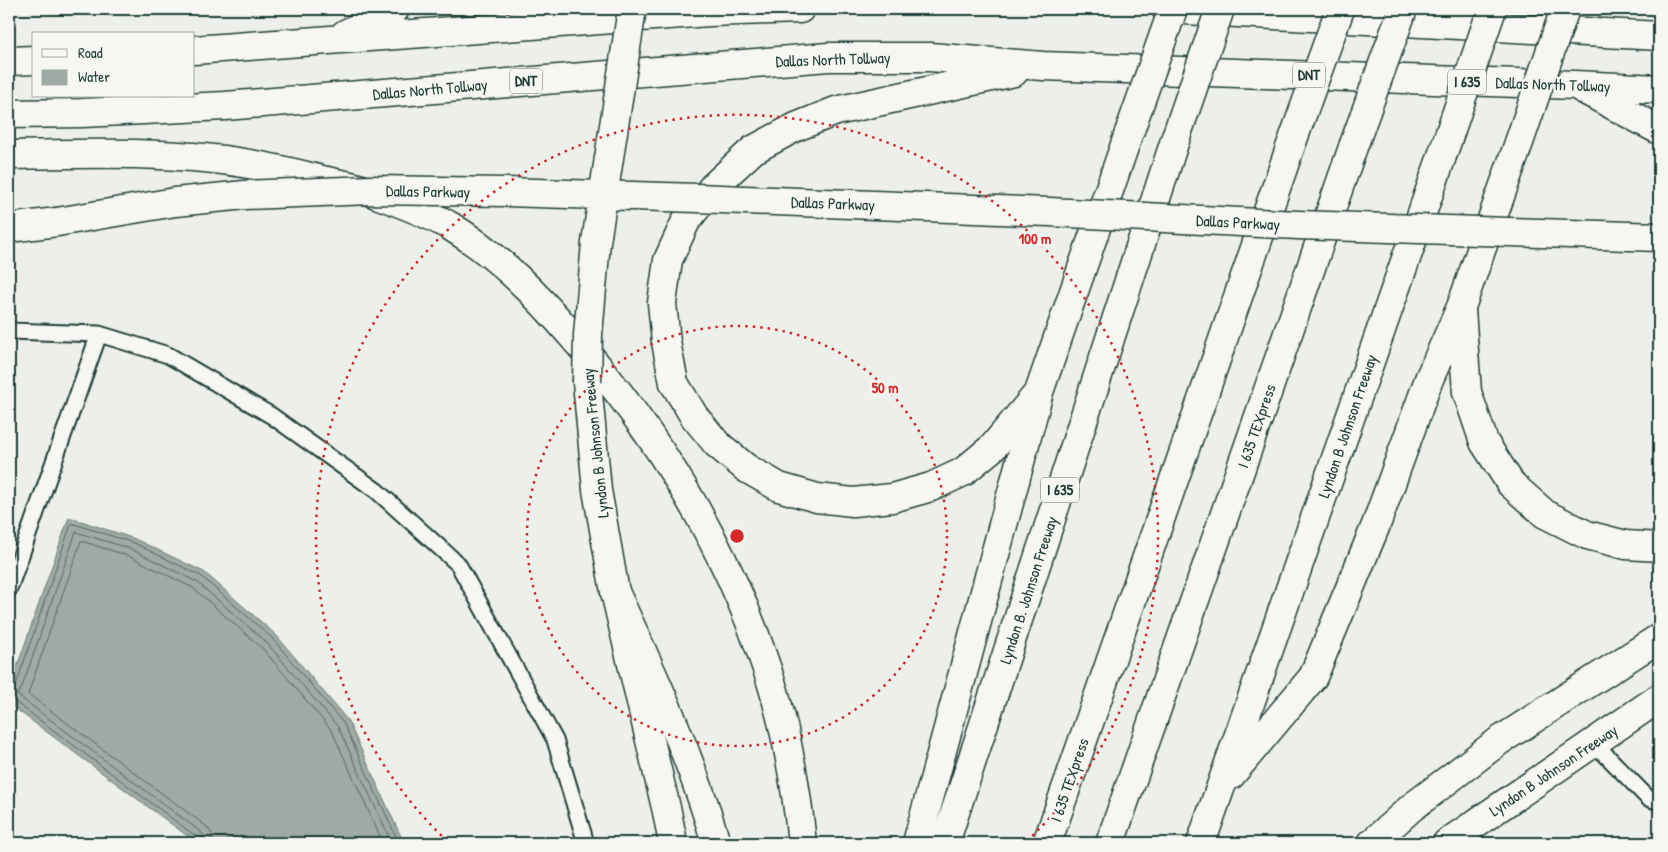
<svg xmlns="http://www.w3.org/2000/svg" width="1668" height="852" font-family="'Patrick Hand',sans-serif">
<rect width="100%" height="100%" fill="#edefea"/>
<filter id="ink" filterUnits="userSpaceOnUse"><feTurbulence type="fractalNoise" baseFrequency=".02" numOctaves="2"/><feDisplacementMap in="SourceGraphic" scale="10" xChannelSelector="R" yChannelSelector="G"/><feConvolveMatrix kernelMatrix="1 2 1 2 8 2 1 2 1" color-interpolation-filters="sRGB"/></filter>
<g filter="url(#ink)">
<!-- water -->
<path fill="#9faaa4" stroke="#6c7e77" d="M69,517L135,539L204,572L276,635L348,721L404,843H197L9,704V690Z"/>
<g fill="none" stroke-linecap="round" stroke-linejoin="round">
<!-- shore -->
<path stroke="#526961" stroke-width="1" d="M9,689L13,688L16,685L71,524H74L134,543L201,576L272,638L344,724L399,843
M9,700L14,701L197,837L200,843
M206,843L205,837L201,832L17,695L22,687L76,532L131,549L197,582L267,643L338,727L392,843
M213,843L212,834L206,826L28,694L81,541L129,556L193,588L262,648L332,731L383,843"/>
<defs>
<path id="service" d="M9,331L99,334L168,355L272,416L377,491L458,564L555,740L586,843
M9,589L99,334
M1593,742L1648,798L1659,802"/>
<path id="secondary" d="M9,228L57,222
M587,382L597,490L615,592L667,812L673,843
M1447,843L1659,698"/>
<path id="motorway" d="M1166,9L1659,36
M345,34L395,9
M194,50L709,12L800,9
M9,61L34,60
M1014,72L836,111L796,127L753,150L713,187L686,221L668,260L662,303L666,342L674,383L694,416L717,444L746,468L779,487L817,498L853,502L892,498L931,487L963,472L993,447L1039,392
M1581,88L1659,130
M9,114L82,113L225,106L828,57H930L1043,66L1575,85L1659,89
M9,155C70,154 132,152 193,157C236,160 280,169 322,180C341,184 361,187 379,195C401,203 431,215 450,226C498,255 537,295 573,337C657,433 727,547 767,669C786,725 796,785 802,843
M1461,310L1467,392L1484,442L1511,484L1545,514L1587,535L1626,545L1659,547
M615,592C653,674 691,756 716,843
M1231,775L1313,677L1376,525L1429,379L1461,307L1515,154
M917,843L1039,392L1129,133
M945,843L1176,137
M1047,843L1290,148
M1110,843L1353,147
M1201,843L1442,156
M1372,843L1411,808L1499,741L1659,638"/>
</defs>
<!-- service casing -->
<use href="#service" stroke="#1f3d34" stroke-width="19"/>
<!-- secondary casing -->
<use href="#secondary" stroke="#1f3d34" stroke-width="31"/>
<!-- motorway casing -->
<use href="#motorway" stroke="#1f3d34" stroke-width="31"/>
<!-- service -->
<use href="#service" stroke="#f6f6f2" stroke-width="15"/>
<!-- secondary -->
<use href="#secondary" stroke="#f6f6f2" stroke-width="28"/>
<!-- motorway -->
<use href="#motorway" stroke="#f6f6f2" stroke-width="28"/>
<defs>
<path id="secondary-bridge" d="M57,222L175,202L245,195L371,190L505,192L697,198L1050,212L1298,225L1659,237
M587,382L588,335L596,242L632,9"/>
<path id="motorway-bridge" d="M1129,133L1173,9
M1176,137L1220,9
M1353,147L1403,9
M1290,148L1340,9
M1515,154L1565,9
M1442,156L1492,9"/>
</defs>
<!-- secondary-bridge casing -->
<use href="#secondary-bridge" stroke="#1f3d34" stroke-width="31" stroke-linecap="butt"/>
<!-- motorway-bridge casing -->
<use href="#motorway-bridge" stroke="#1f3d34" stroke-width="31" stroke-linecap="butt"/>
<!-- secondary-bridge -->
<use href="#secondary-bridge" stroke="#f6f6f2" stroke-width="28"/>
<!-- motorway-bridge -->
<use href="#motorway-bridge" stroke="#f6f6f2" stroke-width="28"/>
</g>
</g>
<!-- distance rings -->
<g fill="none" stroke="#d62828" stroke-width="2.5" stroke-dasharray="2.5 5">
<circle cx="737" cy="536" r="210"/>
<path d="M447 841A421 421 0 1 1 1027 841"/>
</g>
<g text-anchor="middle" stroke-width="5" stroke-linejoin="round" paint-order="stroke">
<!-- shield labels -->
<g fill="#f6f6f2" stroke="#60746d" stroke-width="1">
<rect x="1293" y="62.5" width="32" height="25" rx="4"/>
<rect x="510" y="68.5" width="32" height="25" rx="4"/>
<rect x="1448" y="69.5" width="38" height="25" rx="4"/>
<rect x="1041" y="477.5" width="38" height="25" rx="4"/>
</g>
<g font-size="15" font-weight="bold" fill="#1f3d34">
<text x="1309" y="80">DNT</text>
<text x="526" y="86">DNT</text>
<text x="1467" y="87">I 635</text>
<text x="1060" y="495">I 635</text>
</g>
<!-- street labels -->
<g font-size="16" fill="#1f3d34" stroke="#f6f6f2">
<text transform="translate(833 59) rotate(-2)" y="6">Dallas North Tollway</text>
<text transform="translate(1553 84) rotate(2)" y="6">Dallas North Tollway</text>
<text transform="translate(430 89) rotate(-5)" y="6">Dallas North Tollway</text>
<text transform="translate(428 191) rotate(1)" y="6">Dallas Parkway</text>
<text transform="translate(833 203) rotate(2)" y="6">Dallas Parkway</text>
<text transform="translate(1238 222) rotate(3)" y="6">Dallas Parkway</text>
<text transform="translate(1256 426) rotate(-71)" y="6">I 635 TEXpress</text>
<text transform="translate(1347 426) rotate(-71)" y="6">Lyndon B Johnson Freeway</text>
<text transform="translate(595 443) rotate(-96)" y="6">Lyndon B Johnson Freeway</text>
<text transform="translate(1028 590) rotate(-72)" y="6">Lyndon B. Johnson Freeway</text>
<text transform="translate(1553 770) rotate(-34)" y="6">Lyndon B Johnson Freeway</text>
<text transform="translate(1069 780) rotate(-71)" y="6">I 635 TEXpress</text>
</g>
</g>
<circle cx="737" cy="536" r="8" fill="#d62828" stroke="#f6f6f2" stroke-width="2.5"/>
<g font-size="15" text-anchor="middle" font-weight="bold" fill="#d62828" stroke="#f6f6f2" stroke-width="5" stroke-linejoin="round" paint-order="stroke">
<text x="1035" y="244">100 m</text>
<text x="885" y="393">50 m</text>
</g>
<!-- margin -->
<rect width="1668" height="852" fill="none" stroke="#f6f6f2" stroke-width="30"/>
<rect x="15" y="15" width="1638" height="822" fill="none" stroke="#1f3d34" stroke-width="2" filter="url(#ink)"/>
<!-- legend -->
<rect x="32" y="32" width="162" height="65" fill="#f6f6f2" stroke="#a0aca6"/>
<rect x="42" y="49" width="25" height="8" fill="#f6f6f2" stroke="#a0aca6"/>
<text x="78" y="58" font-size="15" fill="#1f3d34">Road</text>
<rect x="42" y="70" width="25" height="15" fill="#9faaa4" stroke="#a0aca6"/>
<text x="78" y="82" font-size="15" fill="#1f3d34">Water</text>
</svg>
